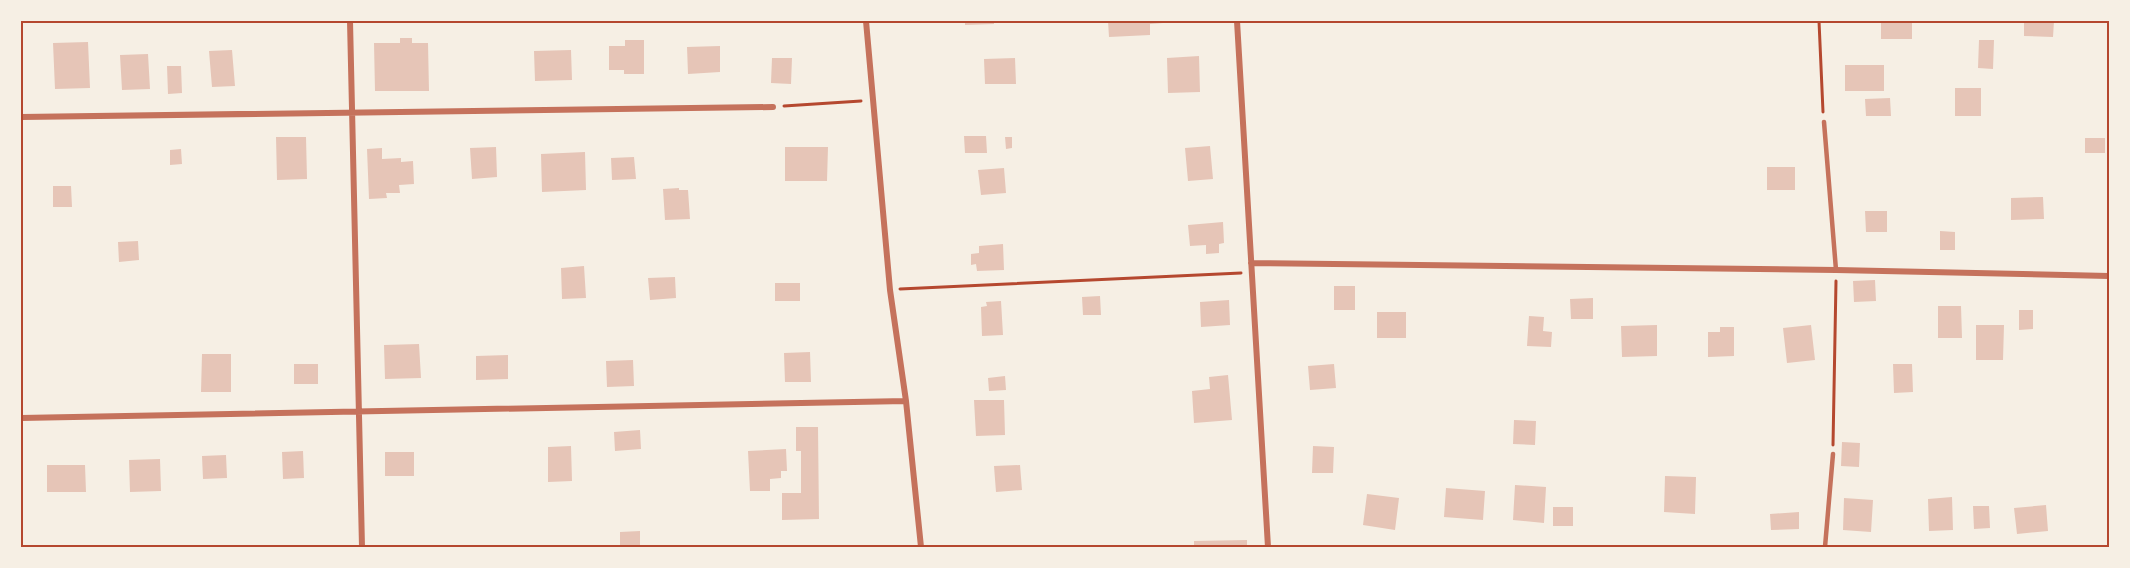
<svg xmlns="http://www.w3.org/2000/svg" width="2130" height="568" font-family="Commissioner,sans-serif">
<rect width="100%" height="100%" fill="#f6efe4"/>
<!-- building -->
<path fill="#e6c5b7" d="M965,21H994V24L965,25Z
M1108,21H1163V23L1150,24V35L1109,37Z
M1881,21H1912V39H1881Z
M2024,21H2054L2053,37L2024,36Z
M400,38H412V43H428L429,91H375L374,43H400Z
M625,40H644V74H624V70H609V46H625Z
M1979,40H1994L1993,69L1978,68Z
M88,42L90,88L55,89L53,43Z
M720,46V72L688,74L687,47Z
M232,50L235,86L212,87L209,51Z
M571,50L572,80L535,81L534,51Z
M148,54L150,89L122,90L120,55Z
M1199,56L1200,92L1168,93L1167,58Z
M772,58H792L791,84L771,83Z
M1015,58L1016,84H985L984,59Z
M1845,65H1884V91H1845Z
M167,66H181L182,93L168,94Z
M1955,88H1981V116H1955Z
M1890,98L1891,116H1866L1865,99Z
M964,136H986L987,153H965Z
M276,137H306L307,179L277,180Z
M1005,137H1012V148L1006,149Z
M2085,138H2105V153H2085Z
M1210,146L1213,179L1188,181L1185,148Z
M496,147L497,177L472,179L470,148Z
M785,147H828L827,181H785Z
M382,148V159L401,158V162L413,161L414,184L399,185L400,193H386L387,198L369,199L367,149Z
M181,149L182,164L170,165V150Z
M585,152L586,190L542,192L541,154Z
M634,157L636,179L612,180L611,158Z
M1767,167H1795V190H1767Z
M1004,168L1006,193L981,195L978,170Z
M53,186H71L72,207H53Z
M679,188V190H688L690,219L665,220L663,189Z
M2043,197L2044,219L2011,220V198Z
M1865,211H1887V232H1866Z
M1223,222L1224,243L1219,244V253L1206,254V245L1190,246L1188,225Z
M1940,231L1955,232V250H1940Z
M138,241L139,260L119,262L118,242Z
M1003,244L1004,270L977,271L976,264L971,265V254L979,253V246Z
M584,266L586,298L562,299L561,268Z
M675,277L676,298L650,300L648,278Z
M1875,280L1876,301L1854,302L1853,281Z
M775,283H800V301H775Z
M1334,286H1355V310H1334Z
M1100,296L1101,315H1083L1082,297Z
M1593,298V319H1571L1570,299Z
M1229,300L1230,325L1201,327L1200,302Z
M1001,301L1003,335L982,336L981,307L987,306L986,302Z
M1938,306H1961L1962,338H1938Z
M2019,310H2033V329L2019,330Z
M1377,312H1406V338H1377Z
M1529,316L1544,317L1543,331L1552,332L1551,347L1527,346Z
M1657,325V356L1622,357L1621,326Z
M1811,325L1815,360L1787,363L1783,328Z
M1976,325H2004L2003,360H1976Z
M1720,327H1734V356L1708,357V332H1720Z
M419,344L421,378L385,379L384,345Z
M810,352L811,382H785L784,353Z
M202,354H231V392H201Z
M508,355V379L476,380V356Z
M633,360L634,386L607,387L606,361Z
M294,364H318V384H294Z
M1334,364L1336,388L1310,390L1308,366Z
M1893,364H1912L1913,392L1894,393Z
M1228,375L1232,420L1194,423L1192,391L1210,389L1209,377Z
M1005,376L1006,390L989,391L988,378Z
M974,400H1004L1005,435L976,436Z
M1514,420L1536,421L1535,445L1513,444Z
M796,427H818L819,519L782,520V493H801V451H796Z
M640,430L641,449L615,451L614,432Z
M1842,442L1860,443L1859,467L1841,466Z
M571,446L572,481L548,482V447Z
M1313,446L1334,447L1333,473H1312Z
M786,449L787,471H781V478L770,479V491H750L748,451Z
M303,451L304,478L283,479L282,452Z
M385,452H414V476H385Z
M226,455L227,478L203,479L202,456Z
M160,459L161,491L130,492L129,460Z
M47,465H85L86,492H47Z
M1020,465L1022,490L996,492L994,466Z
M1665,476L1696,477L1695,514L1664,512Z
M1515,485L1546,487L1544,523L1513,520Z
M1446,488L1485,491L1483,520L1444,517Z
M1367,494L1399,498L1395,530L1363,525Z
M1952,497L1953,530L1929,531L1928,499Z
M1844,498L1873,500L1871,532L1843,530Z
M2046,505L2048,531L2017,534L2014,508Z
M1973,506H1989L1990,528L1974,529Z
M1553,507H1573V526H1553Z
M1799,512V529L1771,530L1770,514Z
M640,531V547H620V532Z
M1247,540V547H1194V541Z"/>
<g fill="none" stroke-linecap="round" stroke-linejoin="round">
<!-- path -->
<path stroke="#b5482f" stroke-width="3" d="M1819,21L1823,112
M784,106L861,101
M900,289L1241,273
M1833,445L1836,281"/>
<!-- service -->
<path stroke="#c5725c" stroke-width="4.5" d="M1824,122L1836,270
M1825,547L1833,454"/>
<!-- minor -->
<path stroke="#c5725c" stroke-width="6" d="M350,21L362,547
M866,21L890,290L906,401L921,547
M1237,21L1268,547
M21,117L773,107
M1251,263L1836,270L2109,276
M21,418L906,401"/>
</g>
<!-- border -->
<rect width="2130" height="568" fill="none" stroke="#f6efe4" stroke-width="45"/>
<rect x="22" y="22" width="2086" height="524" fill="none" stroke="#b5482f" stroke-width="2"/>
</svg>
